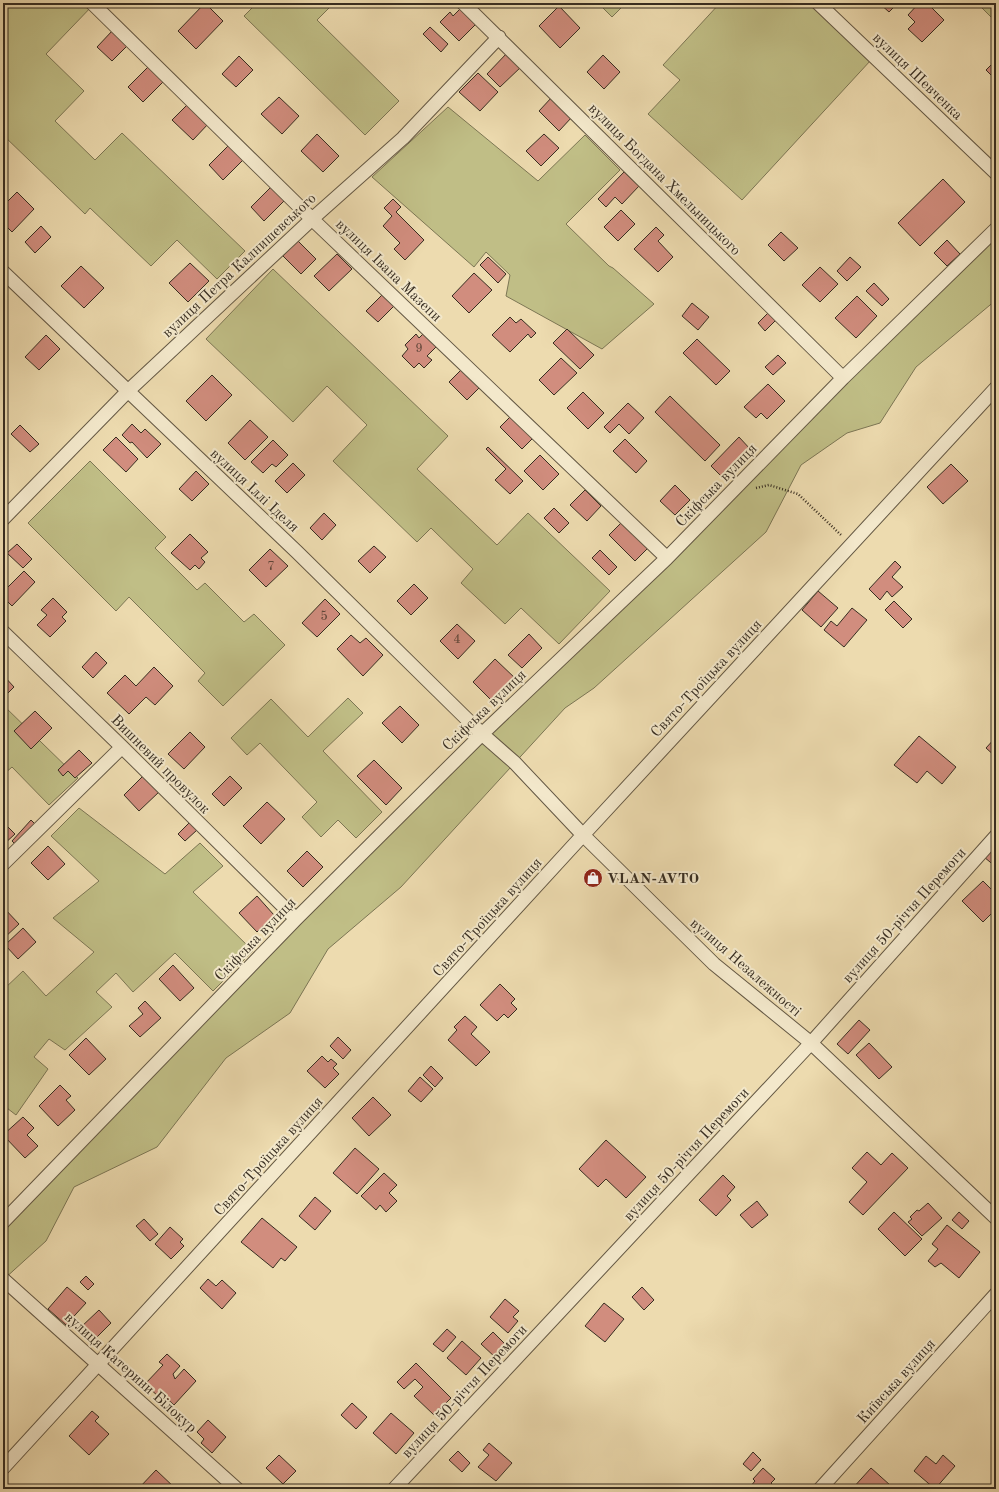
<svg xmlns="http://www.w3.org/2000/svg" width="999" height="1492" font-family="'Old Standard TT',serif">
<rect width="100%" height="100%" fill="#eddbaf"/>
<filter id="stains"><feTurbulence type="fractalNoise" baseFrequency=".005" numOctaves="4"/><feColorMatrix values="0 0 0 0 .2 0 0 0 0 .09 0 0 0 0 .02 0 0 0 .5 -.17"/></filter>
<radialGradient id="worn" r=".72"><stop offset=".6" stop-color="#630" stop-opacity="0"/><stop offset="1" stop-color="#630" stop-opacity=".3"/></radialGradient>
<!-- green -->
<path fill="#c0be86" stroke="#7c7654" d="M3,3H95L46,54L84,91L55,121L95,160L122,133L245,251L217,279L177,240L151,266L90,208L85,214L3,135Z
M249,3H334L317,20L399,101L365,135L244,16L253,7Z
M598,3H626L612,17Z
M720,3H809L871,60L742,200L648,114L680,80L663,65Z
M977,3H996V22Z
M448,107L538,181L585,135L620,170L566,224L609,266L613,268L654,304L602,349L506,296L510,275L486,252L474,267L372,177Z
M996,229V300L916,367L880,423L847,433L801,465L766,532L594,688L565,708L401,887L328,949L290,1013L226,1058L157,1147L74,1187L46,1241L3,1280V1222L296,919Z
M273,269L448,436L417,469L497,545L528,513L610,591L559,644L521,608L505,624L461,583L473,569L431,528L417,542L333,461L367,425L327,386L293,422L206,339Z
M90,461L166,537L155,548L197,590L205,583L244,622L254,614L285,645L223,706L198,681L205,673L129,597L116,611L28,523Z
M348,698L363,713L323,751L382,812L356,838L338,820L321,837L302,817L317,802L260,743L247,755L231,738L271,699L308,737Z
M3,705L78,778L49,805L12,767L3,775Z
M79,808L165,874L200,843L223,866L193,892L253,951L213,991L175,953L133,992L116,973L96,992L112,1007L65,1050L49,1039L34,1057L48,1069L16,1115L3,1105V990L23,971L46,996L94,952L53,918L99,881L51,836Z"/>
<!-- building -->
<path fill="#d18d7e" stroke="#372d21" d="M205,3L223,21L196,49L178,31Z
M879,3H898L889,12Z
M919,3H927L944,20L922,42L908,29L915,22L908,15Z
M559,6L580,28L560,48L539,26Z
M460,9L476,24L459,41L440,22L450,12L453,16Z
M430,27L448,44L441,52L423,34Z
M113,30L128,45L112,61L97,47Z
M508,52L522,66L500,87L487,74Z
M603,55L620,72L604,89L587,72Z
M239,56L253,70L236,87L222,74Z
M996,60V80L986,70Z
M150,65L165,80L143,102L128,87Z
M478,73L498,92L480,111L459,92Z
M279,97L299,116L282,134L261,114Z
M552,97L572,117L559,131L539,111Z
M189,103L209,123L193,140L172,120Z
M317,134L339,156L323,172L301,151Z
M544,134L559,148L541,166L526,151Z
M230,144L245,158L223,180L209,165Z
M624,172L639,186L622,204L615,197L606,207L598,199Z
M943,179L965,202L920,246L898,223Z
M274,184L287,198L264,221L251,207Z
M17,192L34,209L12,232L3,223V206Z
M393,199L401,207L396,212L424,240L405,260L394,249L400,243L383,226L392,216L384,208Z
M621,210L635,224L618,241L604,227Z
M41,226L51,237L35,253L25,242Z
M656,227L664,235L658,241L673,257L658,272L634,249Z
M781,232L798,248L784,261L768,245Z
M947,240L960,254L947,266L934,253Z
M298,241L316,259L301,274L283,256Z
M337,254L352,269L329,291L314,276Z
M488,257L506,274L498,283L480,265Z
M850,257L861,267L847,281L837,271Z
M190,263L209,281L188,302L169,283Z
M81,266L104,288L84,308L61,286Z
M820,267L838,284L820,302L802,285Z
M474,273L492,290L469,313L452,296Z
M874,283L889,299L882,306L866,291Z
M385,292L397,303L378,322L366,311Z
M857,296L877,316L856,338L835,318Z
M692,303L709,317L698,330L682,316Z
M772,309L780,316L765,331L758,323Z
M510,317L516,323L521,319L536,333L531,338L528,334L510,352L492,335Z
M567,329L594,355L580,369L553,343Z
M426,331L439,344L427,356L432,360L424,368L419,363L414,368L402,356L408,349L405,345L416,334L419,338Z
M46,335L60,349L39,370L25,357Z
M697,339L730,371L716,385L683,353Z
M778,355L786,363L773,375L765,367Z
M561,358L577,373L554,395L539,380Z
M463,368L481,386L467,400L449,382Z
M212,375L232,395L206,421L186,401Z
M768,384L785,401L767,419L761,413L756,418L744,407Z
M583,392L604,413L588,429L567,408Z
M670,396L720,445L705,461L655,412Z
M628,403L644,418L629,434L619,424L610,433L604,427Z
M513,414L535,436L522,449L500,427Z
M250,420L268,437L245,460L228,443Z
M132,424L141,433L145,429L161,444L147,458L132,442L130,443L122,435Z
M20,425L39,444L30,452L11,434Z
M116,437L138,459L126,472L103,450Z
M739,437L751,450L723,478L711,466Z
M625,439L647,461L636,473L613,451Z
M273,440L288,455L276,467L272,464L263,473L251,462Z
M488,447L523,481L510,494L495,480L506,469L486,449Z
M540,455L559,474L543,490L524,471Z
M293,463L305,475L287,493L275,481Z
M951,464L968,481L943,504L927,487Z
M196,471L209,484L192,501L179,489Z
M675,485L690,500L675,515L660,501Z
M585,490L601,506L587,521L570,505Z
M554,508L569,523L559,533L544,518Z
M324,513L336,525L322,540L310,528Z
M623,521L649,547L635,561L609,535Z
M190,534L208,552L201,558L205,562L199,569L195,565L190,570L171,553Z
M17,544L32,559L23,568L7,553Z
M374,546L386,557L370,573L358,561Z
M270,549L288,566L266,587L249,570Z
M600,550L617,567L609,575L592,558Z
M895,561L901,567L892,577L903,587L892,597L887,591L880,600L869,589Z
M24,571L35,582L12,606L3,597V592Z
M414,584L428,598L411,615L397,601Z
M818,591L838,608L821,627L802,610Z
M53,598L67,612L62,617L66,621L50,637L37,625L47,615L41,610Z
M325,599L340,614L317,637L302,623Z
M894,601L912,619L903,628L885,610Z
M852,608L867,620L844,647L824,630L831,621L837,626Z
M457,624L475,641L458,659L440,641Z
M529,634L542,648L522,668L508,655Z
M351,635L360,643L366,638L383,655L363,676L337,649Z
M96,652L107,663L93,678L82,667Z
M495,659L517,680L494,703L473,682Z
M154,667L173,686L155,705L146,697L129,714L107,693L125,675L136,686Z
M3,675L14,687L3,698Z
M400,706L419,725L402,743L382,723Z
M35,711L52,728L31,749L14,731Z
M190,732L205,747L184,769L168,754Z
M919,736L956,767L942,784L927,771L917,783L894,765Z
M996,737V757L986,748Z
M79,750L92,763L75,778L68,771L63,776L58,770Z
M374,760L402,788L386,805L357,776Z
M144,775L160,791L139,811L124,795Z
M230,776L242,788L224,806L212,794Z
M267,802L285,819L261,844L243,826Z
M31,820L38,827L19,848L12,841Z
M3,822L15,834L3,845Z
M190,822L197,830L185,841L178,834Z
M996,843V867L984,857Z
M48,846L65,864L48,880L31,863Z
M307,851L323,867L303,887L287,871Z
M983,881L996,894V909L983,922L962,901Z
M257,896L274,915L257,932L239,913Z
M3,907L19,924L3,939Z
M23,928L36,942L18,959L5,945Z
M173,965L194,988L180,1001L159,979Z
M500,984L515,999L511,1003L517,1009L508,1018L504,1014L497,1021L480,1005Z
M145,1001L161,1018L140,1037L129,1026L143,1014L138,1008Z
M465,1016L477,1027L471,1034L490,1052L476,1066L448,1040L457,1030L454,1027Z
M859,1020L870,1030L848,1054L837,1044Z
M338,1037L351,1050L343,1059L330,1046Z
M86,1038L106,1059L89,1075L69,1055Z
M869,1043L892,1067L879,1079L856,1055Z
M322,1056L328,1062L331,1059L337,1064L333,1068L339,1074L325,1088L307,1071Z
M431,1066L443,1078L435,1087L423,1075Z
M420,1077L433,1089L421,1102L408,1091Z
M60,1085L71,1096L66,1100L75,1110L58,1126L39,1106Z
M373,1097L391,1115L369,1136L352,1118Z
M23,1117L34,1128L27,1135L38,1146L25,1158L3,1135Z
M606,1140L646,1177L626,1198L606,1179L598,1187L579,1169Z
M355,1148L379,1169L357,1194L333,1173Z
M867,1152L881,1165L892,1153L908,1168L863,1215L849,1202L867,1182L852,1168Z
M384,1173L397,1185L389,1193L397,1201L386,1212L380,1205L376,1210L361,1196Z
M723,1175L735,1187L727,1196L731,1200L716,1216L699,1200Z
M315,1197L331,1211L315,1230L299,1216Z
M757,1201L768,1215L752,1228L740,1215Z
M928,1203L942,1218L922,1236L908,1222L912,1219L910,1217L917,1210L919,1211Z
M894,1212L922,1239L905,1256L878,1229Z
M959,1212L969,1221L962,1229L952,1220Z
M262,1218L297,1247L285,1261L281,1258L273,1268L241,1242Z
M144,1219L158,1234L150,1241L136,1226Z
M947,1225L980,1252L959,1278L941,1263L935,1267L928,1261L938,1249L932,1244Z
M170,1227L183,1239L180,1242L184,1246L171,1259L155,1244Z
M86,1276L94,1284L88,1290L80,1282Z
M208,1279L216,1286L222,1280L236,1293L222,1309L200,1288Z
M67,1287L86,1303L66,1325L48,1309Z
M642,1287L654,1300L644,1310L632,1297Z
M505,1299L519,1311L513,1317L518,1321L508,1333L490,1317Z
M604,1303L624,1319L605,1342L585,1326Z
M99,1310L111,1323L93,1341L80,1328Z
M447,1329L456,1337L443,1352L433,1344Z
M493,1332L507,1346L496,1358L481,1344Z
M462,1341L481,1358L466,1375L447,1358Z
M167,1354L180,1366L173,1374L175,1379L184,1369L196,1381L174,1405L164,1396L161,1399L145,1384L163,1365L159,1362Z
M416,1363L451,1398L434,1415L414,1396L423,1387L415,1379L404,1389L397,1382Z
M352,1403L367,1417L356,1429L341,1415Z
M92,1411L99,1417L95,1421L109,1434L89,1455L69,1436Z
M391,1413L414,1433L396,1454L373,1433Z
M208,1420L226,1437L212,1453L201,1443L204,1439L197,1432Z
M489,1443L512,1463L496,1481L478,1467L489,1455L483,1450Z
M458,1451L470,1463L462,1472L449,1460Z
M753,1452L761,1460L751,1471L743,1464Z
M279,1455L296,1471L283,1484L266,1468Z
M943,1455L955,1466L935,1489L914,1471L926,1456L936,1464Z
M763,1468L775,1479L771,1483L777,1489H753L750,1487L755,1481L753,1479Z
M871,1468L890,1485L886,1489H852Z
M156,1470L176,1489H141L139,1488Z"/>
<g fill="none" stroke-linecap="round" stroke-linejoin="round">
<defs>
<path id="street" d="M92,3L312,219L667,558
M463,3L843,378
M818,3L996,173
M3,272L297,552L482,734L515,763L583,835L714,964L811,1043L996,1218
M3,519L128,391L312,219L403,138L499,37
M3,632L122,747L296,919
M3,864L122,747
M3,1222L296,919L482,734L667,558L843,378L996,229
M3,1279L237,1489
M3,1468L583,835L996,388
M394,1489L811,1043L996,836
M820,1489L996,1294"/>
</defs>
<!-- street casing -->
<use href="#street" stroke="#645844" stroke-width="15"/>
<!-- path -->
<path stroke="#372d21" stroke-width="2.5" stroke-dasharray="1 2" stroke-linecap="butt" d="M756,488L769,485L798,494L841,535"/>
<!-- street -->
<use href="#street" stroke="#f3e8cb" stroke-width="13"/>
</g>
<!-- icons -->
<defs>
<symbol id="shop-disc" viewBox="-11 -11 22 22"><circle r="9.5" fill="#8f2418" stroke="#f3e8cb"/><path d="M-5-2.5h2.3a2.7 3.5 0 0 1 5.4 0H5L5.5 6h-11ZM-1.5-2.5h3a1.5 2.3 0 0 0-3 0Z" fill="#fff"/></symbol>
</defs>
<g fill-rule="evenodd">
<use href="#shop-disc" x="582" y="867" width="22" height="22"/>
</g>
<g text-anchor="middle" stroke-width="4" stroke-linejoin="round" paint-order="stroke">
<!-- number labels -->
<g font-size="13" fill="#5e4538">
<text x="419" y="352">9</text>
<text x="271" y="570">7</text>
<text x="324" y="620">5</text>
<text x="457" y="643">4</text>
</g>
<!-- street labels -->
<g font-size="15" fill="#372d21" stroke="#f3e8cb">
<text transform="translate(918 76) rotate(44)" y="5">вулиця Шевченка</text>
<text transform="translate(665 179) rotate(45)" y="5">вулиця Богдана Хмельницького</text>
<text transform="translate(239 265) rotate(-43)" y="5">вулиця Петра Калнишевського</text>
<text transform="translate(389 270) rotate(44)" y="5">вулиця Івана Мазепи</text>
<text transform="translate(716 485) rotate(-46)" y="5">Скіфська вулиця</text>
<text transform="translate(255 490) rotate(43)" y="5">вулиця Іллі Іделя</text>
<text transform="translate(706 678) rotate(-47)" y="5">Свято-Троїцька вулиця</text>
<text transform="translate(484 710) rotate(-44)" y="5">Скіфська вулиця</text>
<text transform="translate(161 764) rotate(45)" y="5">Вишневий провулок</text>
<text transform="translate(904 915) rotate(-48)" y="5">вулиця 50-річчя Перемоги</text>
<text transform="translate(487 917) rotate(-48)" y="5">Свято-Троїцька вулиця</text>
<text transform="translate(255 939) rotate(-46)" y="5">Скіфська вулиця</text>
<text transform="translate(746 967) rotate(41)" y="5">вулиця Незалежності</text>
<text transform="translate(686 1154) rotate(-47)" y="5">вулиця 50-річчя Перемоги</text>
<text transform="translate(268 1156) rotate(-48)" y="5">Свято-Троїцька вулиця</text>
<text transform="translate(131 1372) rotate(42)" y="5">вулиця Катерини Білокур</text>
<text transform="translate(896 1381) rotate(-48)" y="5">Київська вулиця</text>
<text transform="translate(464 1391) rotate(-47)" y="5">вулиця 50-річчя Перемоги</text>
</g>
<!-- poi labels -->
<g font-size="15" font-weight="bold" fill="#372d21" stroke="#f3e8cb" text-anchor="start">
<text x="607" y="883">VLAN-AVTO</text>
</g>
</g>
<!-- margin -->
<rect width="999" height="1492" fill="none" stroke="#eddbaf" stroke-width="16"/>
<rect x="4" y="4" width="991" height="1484" fill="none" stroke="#372d21" stroke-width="2"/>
<rect x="8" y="8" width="983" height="1476" fill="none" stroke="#372d21"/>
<rect width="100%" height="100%" filter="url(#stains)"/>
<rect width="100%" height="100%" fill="url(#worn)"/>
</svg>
